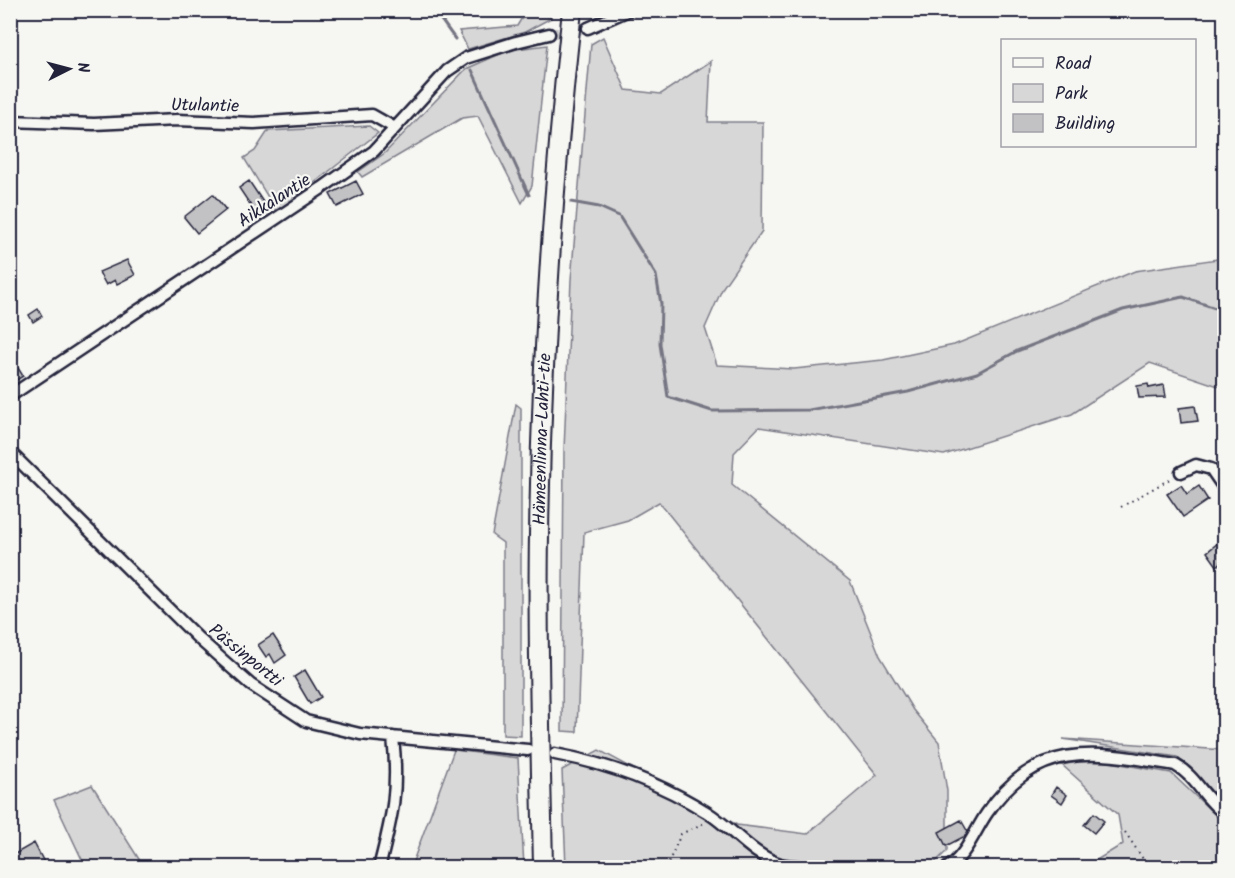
<svg xmlns="http://www.w3.org/2000/svg" width="1235" height="878" font-family="Kalam,sans-serif">
<rect width="100%" height="100%" fill="#f6f6f2"/>
<filter id="ink" filterUnits="userSpaceOnUse"><feTurbulence type="fractalNoise" baseFrequency=".0167" numOctaves="2"/><feDisplacementMap in="SourceGraphic" scale="12" xChannelSelector="R" yChannelSelector="G"/><feConvolveMatrix kernelMatrix="1 2 1 2 8 2 1 2 1" color-interpolation-filters="sRGB"/></filter>
<g filter="url(#ink)">
<!-- green -->
<path fill="#d7d7d7" stroke="#7c7c89" stroke-width="1.5" d="M526,11H552L551,18L525,32L468,49L459,31L517,26Z
M603,37L626,90L661,94L711,61L708,122H763L762,231L723,287L705,328L717,365L794,369L883,360L954,345L1135,271L1224,258V388L1150,363L1072,414L944,455L759,427L734,453L732,485L850,581L880,656L913,710L939,742L947,791V851L930,867H566L562,770L599,750L737,825L807,834L877,775L659,502L628,520L584,532L577,732L562,731L564,450L571,280L591,44Z
M547,45L532,186L522,203L478,116L462,118L362,177L358,172L385,153L466,69L509,50Z
M369,126L378,133L277,212L244,158L255,151L268,131Z
M516,404L521,408V736L503,735V543L492,535Z
M1063,739L1224,750V803L1177,757Z
M454,750L518,758L524,867H411Z
M1082,761L1109,762L1171,773L1224,823V867H1085L1123,844L1118,815L1062,765Z
M92,785L144,867H83L85,866L54,800Z"/>
<g fill="none" stroke-linecap="round" stroke-linejoin="round">
<!-- stream -->
<path stroke="#757583" stroke-width="3" d="M434,10L455,39
M472,70L529,195
M571,202L599,207L619,216L656,275L661,304L660,344L668,397L712,411L809,410L908,392L977,373L1017,351L1123,310L1183,297L1224,311"/>
</g>
<!-- building -->
<path fill="#c2c2c4" stroke="#22223b" stroke-width="1.5" d="M249,181L267,208L257,215L239,188Z
M356,181L363,194L337,207L330,194Z
M213,194L226,210L197,233L184,217Z
M127,260L135,275L117,284L115,280L106,285L99,272Z
M38,309L42,316L33,322L29,315Z
M18,368L23,376L10,384V373Z
M1148,384L1149,388L1164,385L1166,397L1139,398L1137,386Z
M1195,406L1198,421L1181,423L1179,408Z
M1181,485L1187,494L1199,486L1208,500L1183,517L1167,494Z
M1224,538V560L1217,566L1207,552Z
M273,635L286,655L275,663L270,654L266,657L258,645Z
M305,670L321,697L310,704L294,677Z
M1056,787L1067,795L1062,803L1051,795Z
M1094,813L1104,821L1094,833L1084,825Z
M961,820L969,834L946,846L939,832Z
M34,843L47,868H19L13,855Z"/>
<g fill="none" stroke-linecap="round" stroke-linejoin="round">
<!-- street-tunnel -->
<path stroke="#cccccd" stroke-width="10" stroke-dasharray="10 5" stroke-linecap="butt" d="M549,34L588,28"/>
<defs>
<path id="street" d="M588,28L629,10
M10,121L94,124L177,120L254,123L372,115L395,128
M10,396L322,188L374,151L447,71L466,58L516,42L549,34
M10,452L199,639L251,685L306,721L360,734L528,750
M1181,472L1196,465L1211,469L1224,488
M555,754C609,764 662,784 708,813C732,828 752,855 780,864C791,867 804,866 816,868
M379,868C392,817 399,791 393,737
M947,868C966,856 974,832 987,813C1039,738 1097,752 1175,765C1196,776 1204,799 1224,813"/>
<g id="highway">
<path id="s1" d="M543,868C541,757 537,647 539,536C541,360 553,185 572,10"/>
</g>
</defs>
<!-- street casing -->
<use href="#street" stroke="#22223b" stroke-width="15"/>
<!-- highway casing -->
<use href="#highway" stroke="#22223b" stroke-width="22"/>
<!-- path -->
<path stroke="#22223b" stroke-width="2" stroke-dasharray="1.5 4.5" stroke-linecap="butt" d="M1121,507L1173,477
M1125,832L1149,868
M666,868L681,834L704,823"/>
<!-- street -->
<use href="#street" stroke="#f6f6f2" stroke-width="10"/>
<!-- highway -->
<use href="#highway" stroke="#f6f6f2" stroke-width="18"/>
</g>
</g>
<g text-anchor="middle" stroke-width="4.5" stroke-linejoin="round" paint-order="stroke">
<!-- street labels -->
<g font-size="18" fill="#22223b" stroke="#f6f6f2">
<text transform="translate(205 105) rotate(1)" y="6">Utulantie</text>
<text transform="translate(274 200) rotate(-33)" y="6">Aikkalantie</text>
<text dy="6" stroke="none"><textPath href="#s1" startOffset="429">Hämeenlinna-Lahti-tie</textPath></text>
<text transform="translate(246 655) rotate(39)" y="6">Pässinportti</text>
</g>
</g>
<!-- margin -->
<rect width="1235" height="878" fill="none" stroke="#f6f6f2" stroke-width="36"/>
<rect x="18" y="18" width="1199" height="842" fill="none" stroke="#22223b" stroke-width="2" filter="url(#ink)"/>
<!-- legend -->
<rect x="1001" y="39" width="195" height="108" fill="#f6f6f2" stroke="#a1a1a9" stroke-width="1.5"/>
<rect x="1013" y="58" width="30" height="9" fill="#f6f6f2" stroke="#a1a1a9" stroke-width="1.5"/>
<text x="1055" y="69" font-size="18" fill="#22223b">Road</text>
<rect x="1013" y="84" width="30" height="18" fill="#d7d7d7" stroke="#a1a1a9" stroke-width="1.5"/>
<text x="1055" y="99" font-size="18" fill="#22223b">Park</text>
<rect x="1013" y="114" width="30" height="18" fill="#c2c2c4" stroke="#a1a1a9" stroke-width="1.5"/>
<text x="1055" y="129" font-size="18" fill="#22223b">Building</text>
<!-- north arrow -->
<g transform="translate(69 69) rotate(84)" stroke="#f6f6f2" stroke-width="4.5" paint-order="stroke">
<path d="M0-4.5L10 22L0 15L-10 22Z" fill="#22223b"/>
<text y="-9" font-size="16" font-weight="bold" text-anchor="middle" fill="#22223b">N</text>
</g>
</svg>
